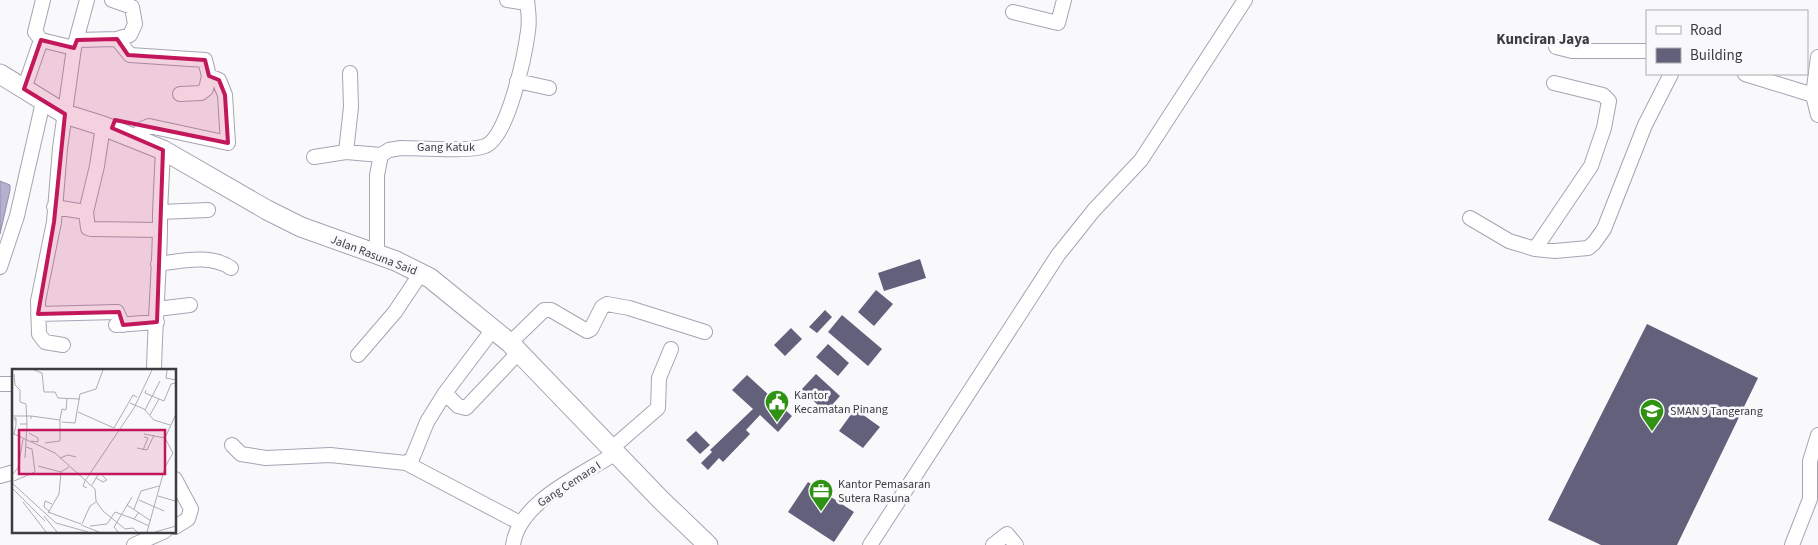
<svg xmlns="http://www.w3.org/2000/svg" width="1818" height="545" font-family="'Source Sans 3',sans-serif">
<rect width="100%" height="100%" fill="#f9f9fc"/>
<!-- water -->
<path fill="#b4b1d0" stroke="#908ea5" d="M0,181L10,185V190L0,234Z"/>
<!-- building -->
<path fill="#63607c" d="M920,259L926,278L884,291L878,273Z
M876,290L893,304L874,326L858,312Z
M825,310L832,317L817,333L809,327Z
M842,315L882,349L868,366L828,332Z
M1647,324L1758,378L1677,545H1601L1548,520Z
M791,328L802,339L785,356L774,345Z
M828,344L849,363L838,376L816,357Z
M816,374L840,396L826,412L801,390Z
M747,375L792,416L778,432L760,415L746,430L750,434L723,462L719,458L708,470L701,463L712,452L710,450L753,409L732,390Z
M855,409L880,427L863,448L839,431Z
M696,431L710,445L700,454L686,440Z
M808,482L854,512L834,542L788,512Z"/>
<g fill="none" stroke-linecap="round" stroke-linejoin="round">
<defs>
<path id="minor" d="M507,0L527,3
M1013,12L1058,23L1064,0
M117,39L130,55L205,60L209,76L219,80L225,95L228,143L149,126L142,129L136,138
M41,40L35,32L43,0
M77,40L117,39L130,35L135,24L132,7L112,0
M1556,47L1572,51H1647
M1818,57L1813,95L1818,115
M1745,74L1813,95
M517,81L549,88
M24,89L41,40L74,48
M180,94L201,93L206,89L209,76
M346,152L351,107L350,73
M314,157L346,152L381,155
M54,207L86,212L97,166L103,126
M86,212L88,228L91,229L160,230C159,277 155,323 154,370
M160,212L163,150
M1470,218L1509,241L1535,249L1555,251L1588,248L1594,243L1604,229L1645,125L1671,74
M160,230V212L208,210
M1535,249L1591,166L1604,128L1609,101L1603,95L1554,83
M377,253V175L381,155L389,150L401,148C419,148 471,152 485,146C508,138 525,54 528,31C530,20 528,10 527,0
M158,264C181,261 211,254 231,268
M0,267L17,216L43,102
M157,309L190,305
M38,314L117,312L123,325
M116,325L157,322
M510,343L544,310H551L587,331L591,329L602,307L607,304L629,308L705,332
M63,345L45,342L39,334L38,301L54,222L60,148L74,48L87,0
M358,355L395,312L421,273
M0,384H14
M445,393L494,328
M232,445L241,454L266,458L330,455L406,463L520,523
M612,448L658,408L659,378L671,349
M406,463L412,459L427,422L445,393L458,406L466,408L519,352
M0,476L14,472
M175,479L191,509L188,519L175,527
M134,545L165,531
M513,545C519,501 582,475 616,453
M870,545L1058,255L1094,210L1141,160L1245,0
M993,545L1007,534L1016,545
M1792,545L1810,499V461L1818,435"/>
<path id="secondary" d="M0,74L65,114L103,126L163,150L267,210L301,227L396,261L430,278L510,343L660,499L708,545"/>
</defs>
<!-- minor casing -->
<use href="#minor" stroke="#a6a4b4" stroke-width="16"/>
<!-- secondary casing -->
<use href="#secondary" stroke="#a6a4b4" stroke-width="21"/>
<!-- minor -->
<use href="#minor" stroke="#fff" stroke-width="14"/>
<!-- secondary -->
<use href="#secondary" stroke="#fff" stroke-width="19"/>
</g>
<!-- marked area -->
<path fill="#c2185b" fill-opacity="0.2" stroke="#c2185b" stroke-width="4" stroke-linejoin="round" d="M117,39L128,55L205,60L209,76L219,80L225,95L228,143L115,120L112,128L163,150L157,322L123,325L119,312L38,314L54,222L65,114L24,89L41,40L74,48L77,40Z"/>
<!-- icons -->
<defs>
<symbol id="civic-pin" viewBox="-11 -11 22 30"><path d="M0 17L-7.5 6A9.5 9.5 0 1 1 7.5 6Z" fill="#309212" stroke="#f9f9fc"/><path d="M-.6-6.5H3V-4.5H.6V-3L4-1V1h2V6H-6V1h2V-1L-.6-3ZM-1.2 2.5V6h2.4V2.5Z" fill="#fff"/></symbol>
<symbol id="school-pin" viewBox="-11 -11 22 30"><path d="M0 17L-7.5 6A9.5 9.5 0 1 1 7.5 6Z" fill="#309212" stroke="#f9f9fc"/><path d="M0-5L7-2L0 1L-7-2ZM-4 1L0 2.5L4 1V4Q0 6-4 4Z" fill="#fff"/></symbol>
<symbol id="office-pin" viewBox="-11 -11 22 30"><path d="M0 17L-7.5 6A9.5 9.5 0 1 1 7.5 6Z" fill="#309212" stroke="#f9f9fc"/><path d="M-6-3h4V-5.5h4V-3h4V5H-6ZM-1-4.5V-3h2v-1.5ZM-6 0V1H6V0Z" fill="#fff"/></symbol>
</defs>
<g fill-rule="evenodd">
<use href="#civic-pin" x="763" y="388" width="28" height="38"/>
<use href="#school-pin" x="1638" y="397" width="28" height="38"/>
<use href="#office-pin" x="807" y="477" width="28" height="38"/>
</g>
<g text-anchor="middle" stroke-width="5" stroke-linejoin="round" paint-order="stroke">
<!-- street labels -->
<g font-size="12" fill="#3c3c42" stroke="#f9f9fc">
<text x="446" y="151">Gang Katuk</text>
<text transform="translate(374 255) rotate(21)" y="4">Jalan Rasuna Said</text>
<text transform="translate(569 484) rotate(-33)" y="4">Gang Cemara I</text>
</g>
<!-- poi labels -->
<g font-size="12" fill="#3c3c42" stroke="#f9f9fc" text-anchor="start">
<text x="794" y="399">Kantor<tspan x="794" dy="14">Kecamatan Pinang</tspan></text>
<text x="1670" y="415">SMAN 9 Tangerang</text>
<text x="838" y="488">Kantor Pemasaran<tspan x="838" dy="14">Sutera Rasuna</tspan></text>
</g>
<!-- quarter labels -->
<g font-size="15" font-weight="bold" fill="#3c3c42" stroke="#f9f9fc">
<text x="1543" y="44">Kunciran Jaya</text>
</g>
</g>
<!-- overview -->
<g transform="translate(12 369)">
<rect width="164" height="164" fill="#f9f9fc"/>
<path fill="none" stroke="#adadb2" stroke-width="1" d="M22,1L30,4L32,23H43L46,29M155,1L154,9L164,11M2,5L3,16L8,21V33L14,35L15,55M134,21L133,24L147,30M46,29L68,30M118,34L132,40L142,51L158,56M133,41L148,12M66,43L102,59L121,26L125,28M138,46L147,30L152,32L159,15L164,14M0,47H19V50M19,47L48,51M50,53L63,54L68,25L84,20L91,1M8,55H15L13,89M0,64L43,84L83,120L84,132L91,142L113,160L121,159L125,163M17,64L26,69V73L19,72M2,65L4,56V49H2L4,52M132,65L153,69M33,74L48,72V50L50,40L54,41L55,29M125,79L135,81L142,66M131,81L136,69L132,68M48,89L56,86L64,88M26,97L49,103M0,106L6,99L11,70M2,112L23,103L20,80L14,78M0,114L44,154L76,163M79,117L82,113L84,109L86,106L88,104L95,111L91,113L84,109M0,119L33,152M75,119L71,117L73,112L122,39L140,1M146,127L163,132M127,131L152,142M11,133L34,163M115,136L139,152M122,140L129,122L147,117M37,142L32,138L33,132L40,135M36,143L69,155M36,144L47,125L49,103L57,98M32,147L45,163M122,150L137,157M70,155L78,137L84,133M69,156L87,163M78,157L95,155L103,143L122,150L127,143M106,163L102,158L120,128M135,163L153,98L161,84L153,69L164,45M143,163L164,157"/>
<path fill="#c2185b" fill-opacity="0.15" stroke="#c2185b" stroke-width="2.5" d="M7,61H153V105H7Z"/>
<rect width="164" height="164" fill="none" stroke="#3c3c42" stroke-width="2.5"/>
</g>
<!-- legend -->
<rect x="1646" y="10" width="162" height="65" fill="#f9f9fc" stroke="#adadb2"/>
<rect x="1656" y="26" width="25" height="8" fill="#ffffff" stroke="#adadb2"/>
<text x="1690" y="35" font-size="15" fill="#3c3c42">Road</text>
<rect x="1656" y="48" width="25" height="15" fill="#63607c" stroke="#adadb2"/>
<text x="1690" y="60" font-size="15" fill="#3c3c42">Building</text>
</svg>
